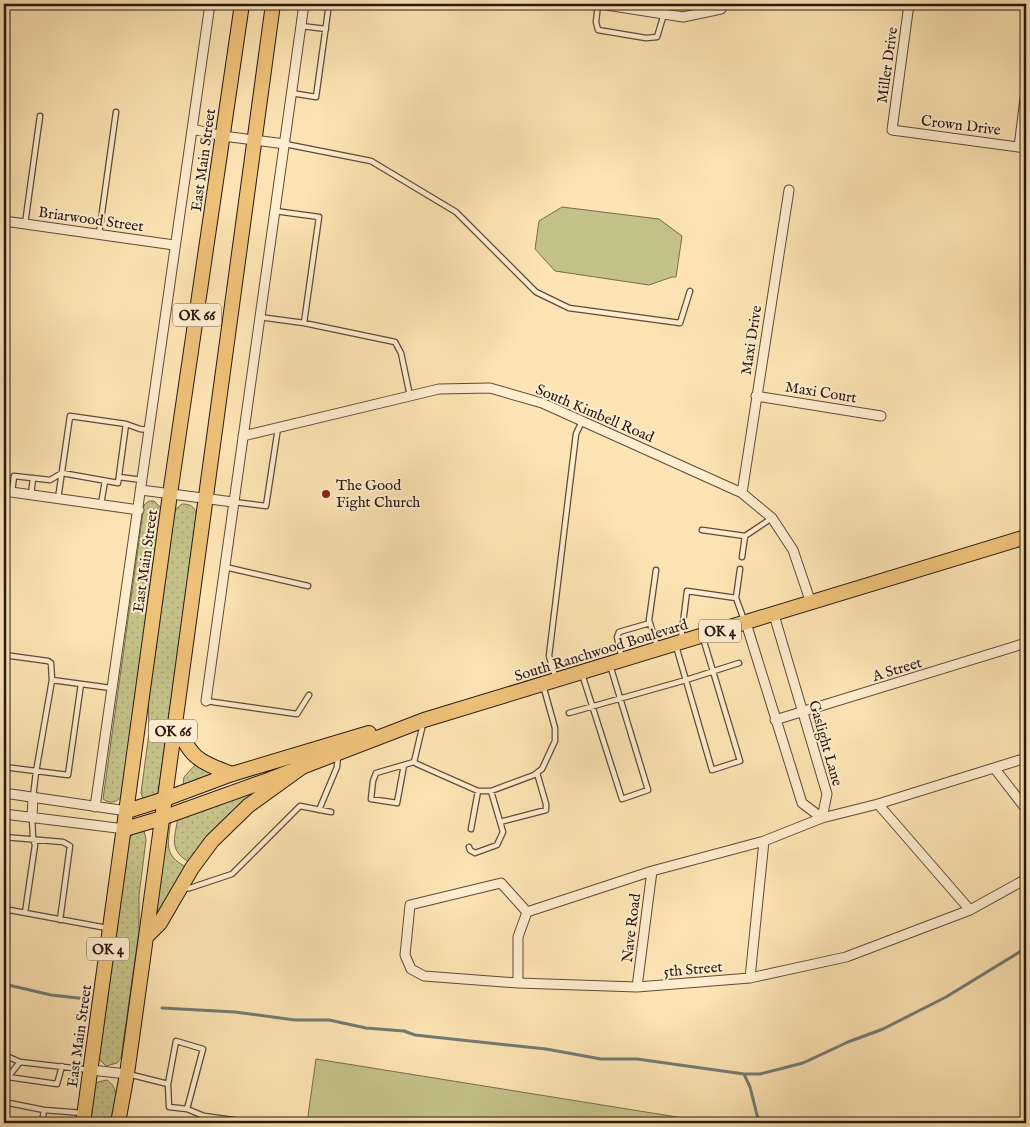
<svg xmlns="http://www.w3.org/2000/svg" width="1030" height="1127" font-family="'IM FELL English',serif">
<defs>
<pattern id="grass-dots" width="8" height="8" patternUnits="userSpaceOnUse" patternTransform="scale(1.25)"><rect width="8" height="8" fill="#c5c289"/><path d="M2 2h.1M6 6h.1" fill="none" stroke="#a9a675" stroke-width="1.8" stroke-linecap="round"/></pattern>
</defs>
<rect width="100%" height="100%" fill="#fee4b4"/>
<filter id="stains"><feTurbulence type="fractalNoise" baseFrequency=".004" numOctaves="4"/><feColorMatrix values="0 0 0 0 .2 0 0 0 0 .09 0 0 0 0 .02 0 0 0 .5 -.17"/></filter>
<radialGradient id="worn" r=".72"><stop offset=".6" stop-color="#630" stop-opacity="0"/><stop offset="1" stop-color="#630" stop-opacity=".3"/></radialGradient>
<!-- grass -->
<path fill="url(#grass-dots)" stroke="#766d4d" d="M149,501H154L163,510L123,795C117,802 111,805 103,799L144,505Z
M182,504C192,504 196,508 197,518L158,793L144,801L141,793L149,733L148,696L174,514L177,508Z
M195,765L212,774L211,777L183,786L184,777Z
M269,784L189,862C168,850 175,837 178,817Z
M171,820C168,843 163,855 186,867L154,921L167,822Z
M144,830L146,840L139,895V931L121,1058L117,1063L106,1066L98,1058L128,840L133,833Z
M107,1080C122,1090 114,1108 111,1123H88L93,1087L98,1082Z"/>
<!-- park -->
<path fill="#c5c289" stroke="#766d4d" d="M562,207L659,219L682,236L676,277H672L649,285L555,271L535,249L539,221Z
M316,1059L708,1122V1123H307Z"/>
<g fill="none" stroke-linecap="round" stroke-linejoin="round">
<!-- stream -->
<path stroke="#717b74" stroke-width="3" d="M4,984L51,995L87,999
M162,1008L235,1012L295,1020H329L366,1028L404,1031L415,1035L546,1049L601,1059H637L744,1074H760L803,1063L848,1042L883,1029L946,997L1026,948
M744,1074L750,1087L759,1123"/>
<defs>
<path id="service" d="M598,4L596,22L598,30L646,38L657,37L664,14
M301,26L326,29
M291,93L316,97L329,4
M285,144L371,161L456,212L536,292L569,308L680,323L690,291
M275,211L319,217L304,323
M25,224L40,116
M99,234L116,112
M259,317L304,323L395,342L401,353L410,396
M119,477L142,480
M12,492L14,476L50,480L62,473L118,483L126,424
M31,495L33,478
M58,499L70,416L126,424L140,429L149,430
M234,502L266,506L278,428
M101,504L105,481
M702,530L745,536L772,518
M742,557L745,536
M225,567L308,586
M656,570L649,620L657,646
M736,598L740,569
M681,639L687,591L736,598L744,620
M676,646L712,770L740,761L703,638
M4,655L48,661L51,663L52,680
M622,659L617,637L619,632L650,623
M582,674L622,799L648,790L610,665
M556,679L549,656L576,434L582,421
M206,701L297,714L309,695
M569,713L686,680L739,663
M423,724L414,762L417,764L478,791H491L534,775L542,769L555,741V728L543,685
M404,765L397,803L371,799L373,781L376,773L414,762
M4,767L68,775L81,684
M33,797L36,772L52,680L111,688
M319,810L337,767L338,755
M500,822L546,810V804L537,773
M471,829L478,791
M4,837L63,842L70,846L60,920
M469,847L470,850L475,853L497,845L503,832L491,791
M183,889L190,888L232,874L300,806L331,812
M4,909L107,928
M25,913L35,845L33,838L32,817
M4,1055L20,1062
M62,1066L57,1084L8,1077L20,1062L90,1070
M128,1074L168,1084L169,1107L187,1109L203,1049L176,1041L168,1084
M4,1102L44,1110L83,1113
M187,1109L204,1116L240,1121
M42,1123L44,1110"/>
<path id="minor" d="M600,4L683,17L721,9L724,4
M909,4L892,130L1026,148
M192,129L223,136L285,144
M1019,147L1026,90
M4,221L174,245
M756,396L881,416
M243,436L439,389L490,388L542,403L742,493L772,518L793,550L811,603
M141,490L233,502
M4,491L139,510
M742,493L789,190
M746,623L802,803L822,818L827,794L774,615
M206,701L304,4
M775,720L1026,643
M995,769L1026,809
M4,793L127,811
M878,804L970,910
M95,807L210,4
M4,814L125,829
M32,817L33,797
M527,912L652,871L764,841L822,818L878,804L1026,758
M750,978L764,841
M518,983V937L527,912L501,883L410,905L405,955L411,969L424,976L518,983L637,987L750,978L846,957L970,910L1026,879
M637,987L652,871
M91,1070L127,1074"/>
<path id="primary" d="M165,799L232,774L369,733
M162,818L268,780L424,720L1026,537"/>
<path id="trunk" d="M175,723C192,758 195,760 232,774
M127,811L165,799
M125,829L162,818
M146,937L160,923L192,868L212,841L248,806L302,767
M83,1123L170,494L242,4
M118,1123L127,1074L146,937L273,4"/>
</defs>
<!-- service casing -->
<use href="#service" stroke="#5d4b3a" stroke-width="7"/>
<!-- minor casing -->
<use href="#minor" stroke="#5d4b3a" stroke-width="11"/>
<!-- primary casing -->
<use href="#primary" stroke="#271811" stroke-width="16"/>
<!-- trunk casing -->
<use href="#trunk" stroke="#271811" stroke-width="16"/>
<!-- service -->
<use href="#service" stroke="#feedce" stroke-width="4.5"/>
<!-- minor -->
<use href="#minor" stroke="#feedce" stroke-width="9"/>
<!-- primary -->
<use href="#primary" stroke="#efc27a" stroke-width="14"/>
<!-- trunk -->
<use href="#trunk" stroke="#efc27a" stroke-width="14"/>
</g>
<!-- markers -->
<circle fill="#8f2418" stroke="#feedce" stroke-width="2" cx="326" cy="494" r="5"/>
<g text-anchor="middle" stroke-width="4" stroke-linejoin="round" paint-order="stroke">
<!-- shield labels -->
<g fill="#feedce" stroke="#68584a" stroke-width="1">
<rect x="173" y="303.5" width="48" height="23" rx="4"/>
<rect x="699" y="619.5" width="42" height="23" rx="4"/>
<rect x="149" y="719.5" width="48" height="23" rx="4"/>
<rect x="87" y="937.5" width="42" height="23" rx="4"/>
</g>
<g font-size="14" font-weight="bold" fill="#271811">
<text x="197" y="320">OK 66</text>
<text x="720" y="636">OK 4</text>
<text x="173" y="736">OK 66</text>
<text x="108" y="954">OK 4</text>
</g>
<!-- street labels -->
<g font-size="15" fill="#271811" stroke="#feedce">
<text transform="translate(887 65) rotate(-82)" y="5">Miller Drive</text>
<text transform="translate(961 125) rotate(7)" y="5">Crown Drive</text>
<text transform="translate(203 160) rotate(-82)" y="5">East Main Street</text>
<text transform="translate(91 219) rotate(8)" y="5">Briarwood Street</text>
<text transform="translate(751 340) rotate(-81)" y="5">Maxi Drive</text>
<text transform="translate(821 392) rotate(9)" y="5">Maxi Court</text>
<text transform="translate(595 413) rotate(23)" y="5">South Kimbell Road</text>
<text transform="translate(145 561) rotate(-82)" y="5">East Main Street</text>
<text transform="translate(601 650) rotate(-17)" y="5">South Ranchwood Boulevard</text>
<text transform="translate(897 669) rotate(-17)" y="5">A Street</text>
<text transform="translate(826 743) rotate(74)" y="5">Gaslight Lane</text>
<text transform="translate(631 928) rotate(-83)" y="5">Nave Road</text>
<text transform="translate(693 969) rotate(-5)" y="5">5th Street</text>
<text transform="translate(79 1036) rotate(-82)" y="5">East Main Street</text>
</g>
<!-- poi labels -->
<g font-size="15" fill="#271811" stroke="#feedce" text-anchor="start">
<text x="336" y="490">The Good<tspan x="336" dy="17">Fight Church</tspan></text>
</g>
</g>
<!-- margin -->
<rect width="1030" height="1127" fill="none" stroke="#fee4b4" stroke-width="20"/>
<rect x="5" y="5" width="1020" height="1117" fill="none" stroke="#271811" stroke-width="2.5"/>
<rect x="10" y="10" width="1010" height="1107" fill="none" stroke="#271811"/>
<rect width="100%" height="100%" filter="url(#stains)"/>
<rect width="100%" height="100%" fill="url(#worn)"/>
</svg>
